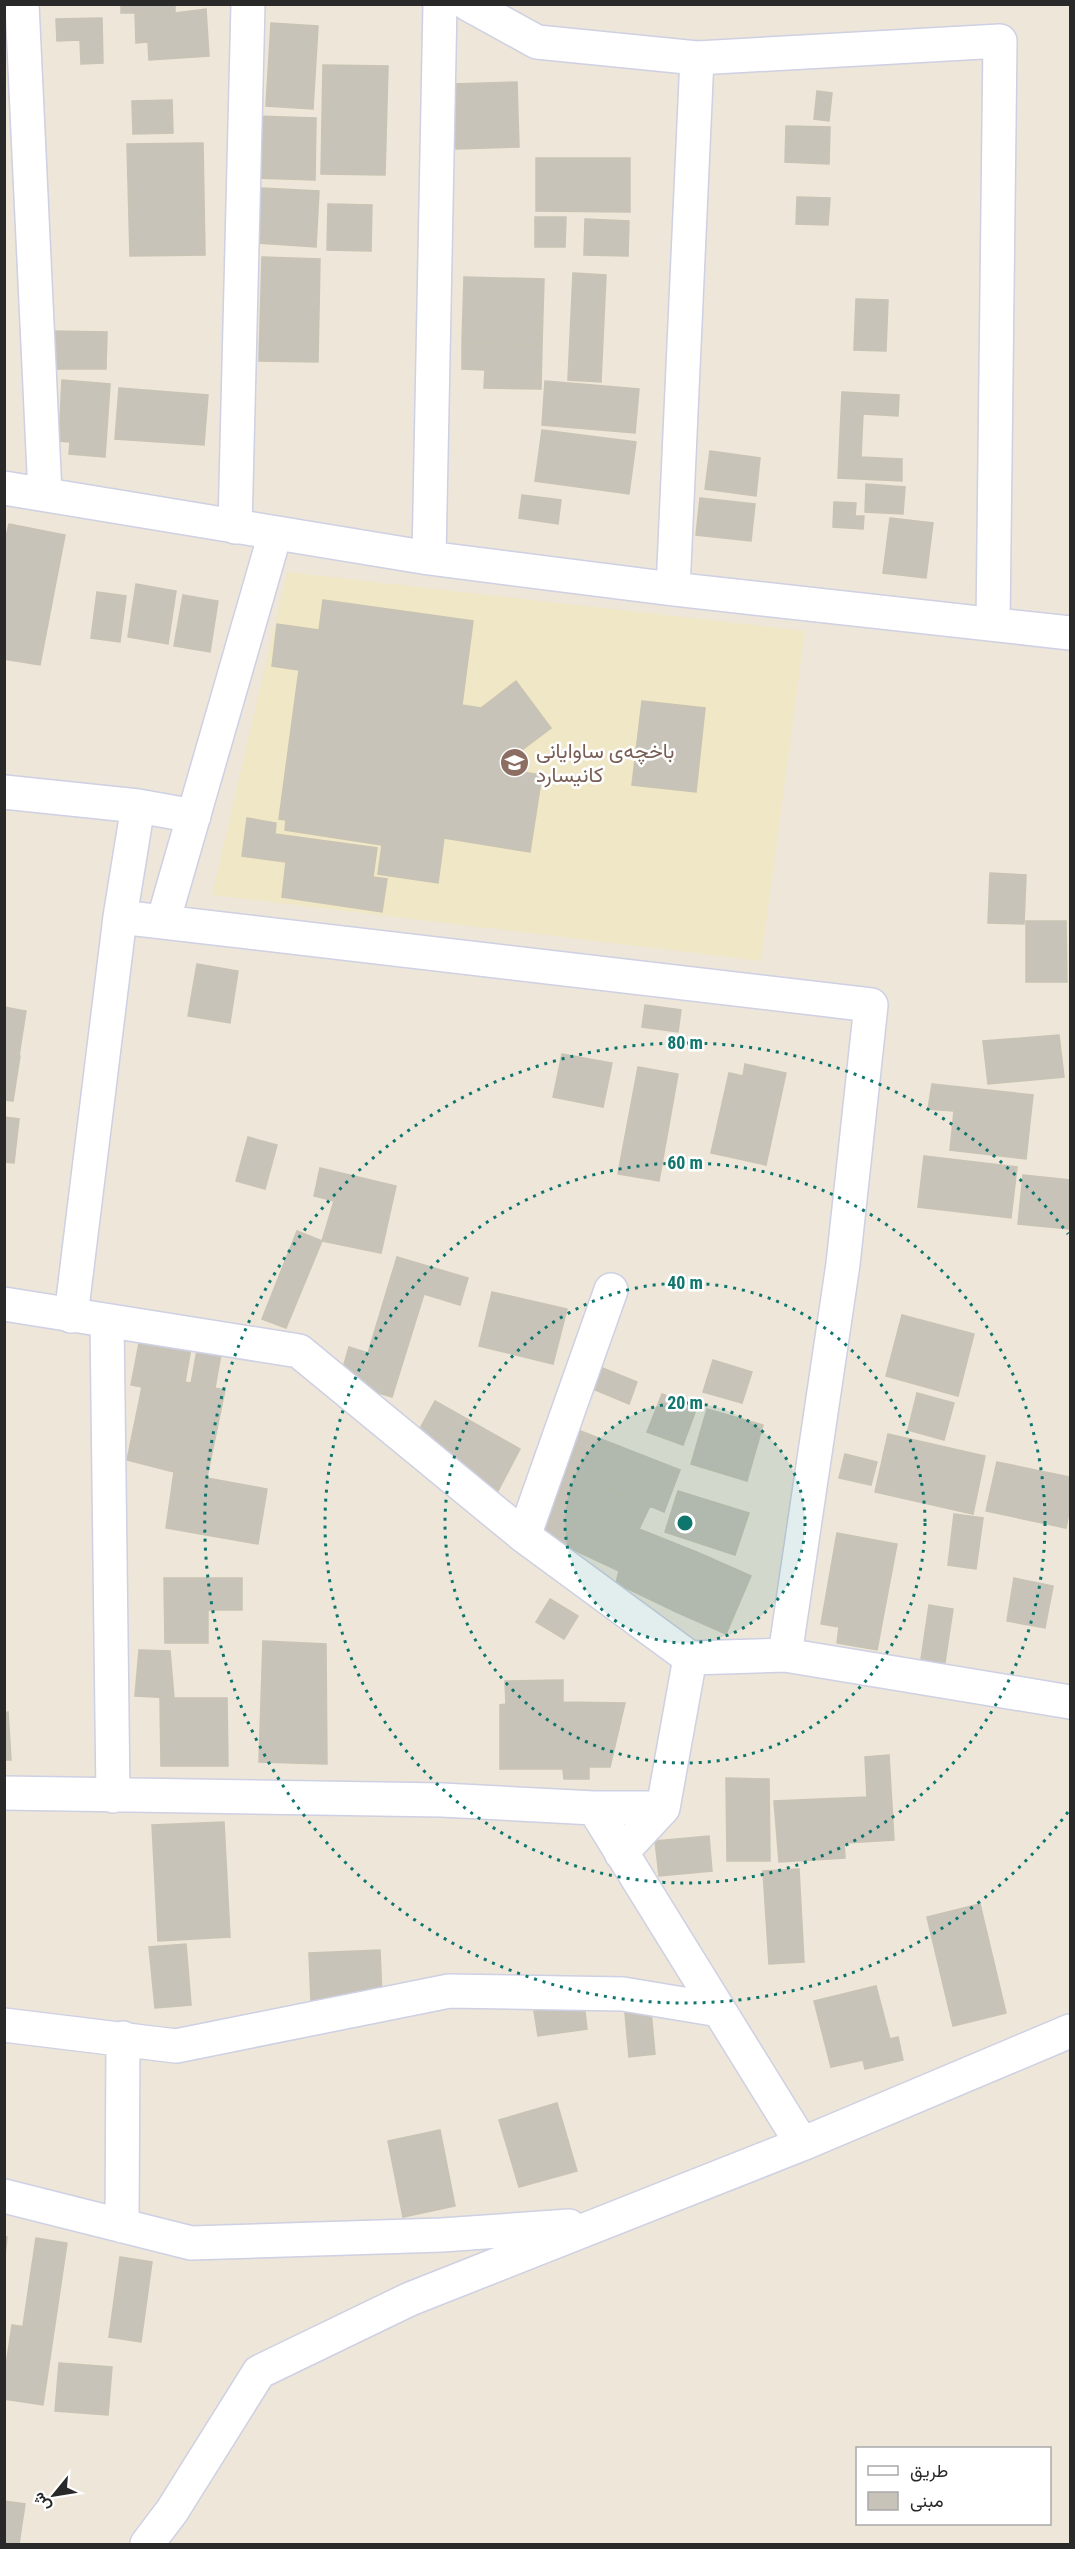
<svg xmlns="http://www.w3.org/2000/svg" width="1075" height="2549" font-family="'Roboto Condensed',Vazirmatn,sans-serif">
<rect width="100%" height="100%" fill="#ede6d9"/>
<!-- education -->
<path fill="#f0e7c7" d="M287,572L805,631L761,961L212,895Z"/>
<!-- building -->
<path fill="#c8c3b9" stroke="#c8c3b3" stroke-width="1.5" d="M121,4H175V13H121Z
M206,9L209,56L149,60L148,42L136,43L135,13H175Z
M102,18L103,63L81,64L80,40L57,41L56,19Z
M271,23L318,26L313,109L266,106Z
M323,65L388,66L385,175L321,174Z
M517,82L519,147L456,149L453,84Z
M817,91L832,93L829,121L814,119Z
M172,100L173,133L133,134L132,101Z
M254,116L316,118L315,180L253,178Z
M786,126L830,127L829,164L785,162Z
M203,143L205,255L130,256L127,144Z
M536,158H630V212L536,211Z
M261,188L319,191L316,247L258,243Z
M797,197L830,198L828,225L796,224Z
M328,204L372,205L371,251L327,250Z
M535,217H566L565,247H535Z
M585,219L629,221L628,256L584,255Z
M262,257L320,259L318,362L259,361Z
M573,273L606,275L601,382L568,380Z
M464,277L544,279L542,345L462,343Z
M856,299L888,300L886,351L854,350Z
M52,331L107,332L106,369H51Z
M462,343L542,345L541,389L484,388L485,370L462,369Z
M62,380L110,384L105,457L69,454L70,442L59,441Z
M545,381L639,389L635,433L542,425Z
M119,388L208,395L204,445L115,439Z
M842,392L899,395L898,416L863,414L861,457L902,459V481L838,478Z
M542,430L636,442L629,494L535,481Z
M710,451L760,458L756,496L705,489Z
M866,484L905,487L903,514L865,512Z
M522,495L561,500L558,524L519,518Z
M700,498L755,504L751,541L696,535Z
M834,502L856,503L855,516H864L863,529L833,527Z
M890,518L933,523L926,578L883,573Z
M9,524L65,535L40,665L4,659V545Z
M136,584L176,591L168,644L128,637Z
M97,592L126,596L120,642L91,638Z
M183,595L218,601L210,652L174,646Z
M323,600L473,621L462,705L481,708L516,681L551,728L518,753L515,771L542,775L530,852L444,838L438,883L378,874L382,845L285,830L286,820L279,819L299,670L272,666L277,624L319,630Z
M642,701L705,708L696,792L632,785Z
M247,818L276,823L275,834L377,848L373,877L387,879L382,912L282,897L286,862L242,856Z
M990,873L1026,875L1024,924L988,923Z
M1026,921H1066L1067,982H1026Z
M197,964L238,971L230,1023L188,1016Z
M645,1005L681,1010L678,1032L642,1027Z
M4,1007L26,1011L19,1056L4,1054Z
M1059,1035L1064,1077L988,1084L983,1041Z
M4,1054L20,1056L13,1101L4,1100Z
M562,1054L612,1063L603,1107L553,1097Z
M745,1064L786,1073L766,1165L711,1153L729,1073L743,1076Z
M638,1067L678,1074L659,1181L618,1174Z
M932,1084L1033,1095L1026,1159L950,1150L954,1111L928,1109Z
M4,1117L19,1119L14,1163L4,1162Z
M248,1137L277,1145L265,1189L236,1181Z
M924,1156L1017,1167L1011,1218L918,1207Z
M320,1168L396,1186L381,1253L322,1241L334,1201L314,1196Z
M1023,1175L1070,1180L1069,1229L1018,1224Z
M297,1231L322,1241L286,1328L262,1319Z
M397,1257L468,1278L460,1305L424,1294L392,1397L339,1381L349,1347L368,1353Z
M492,1292L567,1309L553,1364L479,1346Z
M902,1315L974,1334L958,1396L886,1376Z
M140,1338L191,1348L185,1382L175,1380L172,1393L131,1385Z
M197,1350L221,1354L215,1388L191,1384Z
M713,1360L752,1372L742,1403L703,1392Z
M595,1365L637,1382L629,1404L586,1386Z
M175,1380L225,1390L207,1477L174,1472L127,1460L142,1387L172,1393Z
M917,1393L954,1403L944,1440L908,1430Z
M662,1394L697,1407L683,1445L647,1432Z
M435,1401L520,1449L498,1491L412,1443Z
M707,1409L763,1425L747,1481L691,1464Z
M573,1428L680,1470L664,1512L555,1466Z
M888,1434L985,1456L973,1514L875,1492Z
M845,1454L877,1462L871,1485L839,1478Z
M997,1462L1070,1477V1507L1066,1528L986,1511Z
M555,1466L603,1488L576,1551L527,1530Z
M174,1472L267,1489L258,1544L166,1528Z
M603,1488L650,1506L619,1571L576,1551Z
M678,1491L749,1513L735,1555L665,1532Z
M954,1514L983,1518L976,1569L948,1565Z
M639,1529L699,1553L674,1611L616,1583L619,1571Z
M837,1533L897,1544L877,1650L837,1643L839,1627L821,1624Z
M699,1553L751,1576L726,1634L674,1611Z
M164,1578H242V1610H208V1643H165Z
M1014,1578L1053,1586L1045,1628L1007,1621Z
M550,1599L578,1616L564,1639L536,1622Z
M929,1605L953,1609L944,1669L920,1666Z
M263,1641L326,1644L327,1764L259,1762Z
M139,1650L170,1651L174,1698L135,1696Z
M563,1680V1702L625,1703L610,1767H589V1779H564L563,1769H500V1705L506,1704L505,1681Z
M160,1698H227L228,1766H161Z
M8,1712L11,1760H4V1713Z
M889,1755L894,1840L844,1843L845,1858L779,1862L774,1801L867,1797L865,1757Z
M726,1778L769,1779L770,1861H727Z
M224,1822L230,1937L158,1941L152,1825Z
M709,1836L712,1871L659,1876L655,1841Z
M799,1869L804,1962L769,1964L763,1871Z
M980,1904L1006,2013L953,2026L927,1917Z
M186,1944L191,2005L155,2008L149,1947Z
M380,1950L382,1998L311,2002L309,1953Z
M876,1986L890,2039L898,2037L903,2060L865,2069L863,2060L831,2067L814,2001Z
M584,2003L587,2029L538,2036L534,2011Z
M651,2011L655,2054L629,2057L625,2013Z
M557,2103L577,2171L519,2187L499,2120Z
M440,2130L455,2206L403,2217L388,2141Z
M4,2237H7L4,2264Z
M36,2238L67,2243L54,2331L23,2326Z
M120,2257L152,2262L141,2342L109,2337Z
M12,2325L54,2331L43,2405L4,2399V2379Z
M59,2363L112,2367L108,2415L55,2411Z
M4,2501L25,2504L19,2544H4Z"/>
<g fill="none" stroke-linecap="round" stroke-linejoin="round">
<defs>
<path id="minor" d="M22,4L45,494
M468,4L537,42L697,58L1000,41L993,624
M4,488L429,558L673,589L1070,633
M235,527L248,4
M429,558L440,4
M673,589L697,58
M4,792L138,806L194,816
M120,917L871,1005L843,1264L785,1655
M163,922L275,534
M4,1304L299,1351L524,1536L690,1658L785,1655L1070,1702
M71,1316L120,917L138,806
M107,1321L113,1796
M524,1536L611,1290
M4,1793L442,1800L594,1808H663
M594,1808L802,2144
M621,1853L663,1808L690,1658
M4,2025L176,2046L449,1991L623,1994L719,2010
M4,2196L191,2243L442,2235L569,2226
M122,2226L123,2038
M147,2544L172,2511L259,2372L410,2299L802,2144L1070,2031"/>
</defs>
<!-- minor casing -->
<use href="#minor" stroke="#ced0e3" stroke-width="36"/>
<!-- minor -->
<use href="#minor" stroke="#fff" stroke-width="33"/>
</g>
<!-- distance rings -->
<circle cx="685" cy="1523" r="120" fill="#0f766e" fill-opacity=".12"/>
<g fill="none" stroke="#0f766e" stroke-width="3" stroke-dasharray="3 6">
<circle cx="685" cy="1523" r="120"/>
<circle cx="685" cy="1523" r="240"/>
<circle cx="685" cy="1523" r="360"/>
<path d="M1068 1812A480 480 0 1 1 1068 1234"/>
</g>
<!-- icons -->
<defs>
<symbol id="school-disc" viewBox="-11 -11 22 22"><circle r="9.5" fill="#8d6e63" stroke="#fff"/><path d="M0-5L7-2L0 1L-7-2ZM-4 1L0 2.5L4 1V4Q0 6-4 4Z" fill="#fff"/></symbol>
</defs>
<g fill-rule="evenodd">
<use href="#school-disc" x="498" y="746" width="33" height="33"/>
</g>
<g text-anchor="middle" stroke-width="5" stroke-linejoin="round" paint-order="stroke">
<!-- education labels -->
<g font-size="21" fill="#785e54" stroke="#fff" text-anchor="start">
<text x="536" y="758">باخچەی ساوایانی<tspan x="536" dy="24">کانیسارد</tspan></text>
</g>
</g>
<circle cx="685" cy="1523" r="9" fill="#0f766e" stroke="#fff" stroke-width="3"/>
<g font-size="18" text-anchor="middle" font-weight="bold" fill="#0f766e" stroke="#fff" stroke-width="5" stroke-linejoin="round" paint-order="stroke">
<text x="685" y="1049">80 m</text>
<text x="685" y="1169">60 m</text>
<text x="685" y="1289">40 m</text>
<text x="685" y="1409">20 m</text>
</g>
<!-- border -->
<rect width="1075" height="2549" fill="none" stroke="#292929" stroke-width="12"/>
<!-- legend -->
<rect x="856" y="2447" width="195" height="78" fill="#ffffff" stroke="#a9a9a9" stroke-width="1.5"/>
<rect x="868" y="2466" width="30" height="9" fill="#ffffff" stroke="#a9a9a9" stroke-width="1.5"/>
<text x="910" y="2477" font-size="18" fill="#292929">طريق</text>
<rect x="868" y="2492" width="30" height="18" fill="#c8c3b9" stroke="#a9a9a9" stroke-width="1.5"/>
<text x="910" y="2507" font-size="18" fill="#292929">مبنى</text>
<!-- north arrow -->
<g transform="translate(54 2495) rotate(240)" stroke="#ffffff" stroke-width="4.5" paint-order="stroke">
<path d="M0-4.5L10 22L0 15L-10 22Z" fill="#292929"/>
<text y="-9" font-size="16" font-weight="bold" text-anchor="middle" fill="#292929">ش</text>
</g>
</svg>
